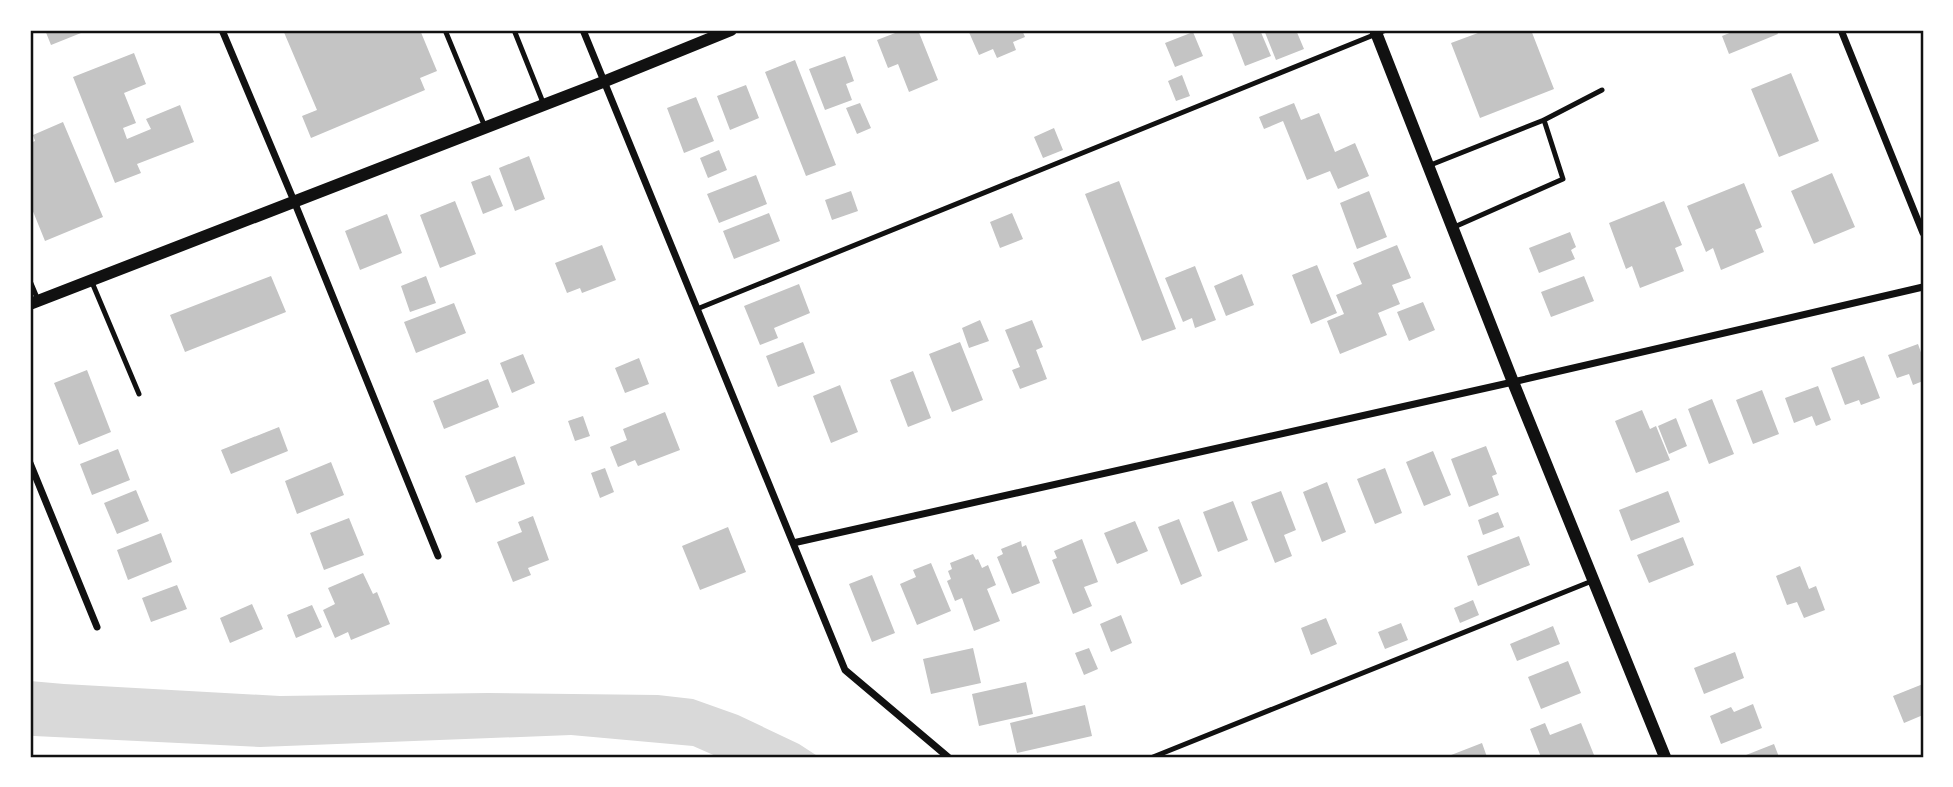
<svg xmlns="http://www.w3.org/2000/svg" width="1953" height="787" font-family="'Source Sans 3',sans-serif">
<rect width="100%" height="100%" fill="#fff"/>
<!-- water -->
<path fill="#d9d9d9" d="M30,681L64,684L280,696L488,693L658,695L693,699L738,715L799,744L819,757H718L693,746L571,735L260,747L34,736L30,735Z"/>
<!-- building -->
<path fill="#c4c4c4" d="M45,30H79L81,33L51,45Z
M283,30H420L437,71L420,78L425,90L311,138L302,116L317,110Z
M903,30H918L938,80L909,92L898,64L888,68L877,40Z
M968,30H1022L1025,37L1013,42L1016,50L997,58L993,49L979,55Z
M1231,30H1260L1271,56L1245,66Z
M1264,30H1296L1304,49L1276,60Z
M1486,30H1531L1554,89L1480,118L1451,43Z
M1731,30H1776L1778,34L1729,54L1722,36L1732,32Z
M1193,32L1203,56L1175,67L1165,43Z
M134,53L146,84L124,93L136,123L123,128L127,139L151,129L146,119L180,105L194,142L137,164L141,173L115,183L73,77Z
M845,56L854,81L846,84L852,100L825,110L809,69Z
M795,60L836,165L806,176L765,72Z
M1791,73L1819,141L1779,157L1751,89Z
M1182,75L1190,96L1176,101L1168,81Z
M746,85L759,118L730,130L717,96Z
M696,97L714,141L684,153L667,108Z
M860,103L871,128L857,134L846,108Z
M1294,103L1301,120L1319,113L1335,152L1355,143L1369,176L1338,189L1330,171L1307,180L1283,121L1264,129L1259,117Z
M63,122L103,217L45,241L30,204V143L35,141L33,135Z
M1054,128L1063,150L1043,158L1034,137Z
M719,150L727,170L708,178L700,158Z
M529,156L545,199L515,211L499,168Z
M1832,173L1855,227L1814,244L1791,191Z
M490,175L503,206L483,214L471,182Z
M756,175L767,204L719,223L707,194Z
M1119,181L1176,329L1142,341L1085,194Z
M1744,183L1762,227L1755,230L1764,252L1721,270L1713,248L1706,252L1687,206Z
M851,191L858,211L832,220L825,200Z
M1369,191L1387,237L1357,249L1340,203Z
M455,201L476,254L440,268L420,215Z
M1664,201L1682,245L1675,248L1684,271L1640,288L1632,266L1626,269L1609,223Z
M769,213L780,241L734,259L723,231Z
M1012,213L1023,239L1000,248L990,222Z
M387,214L402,253L360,270L345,231Z
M1570,232L1576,247L1571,250L1575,259L1539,273L1529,248Z
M602,245L616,280L582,293L580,288L567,293L555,263Z
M1397,245L1411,278L1392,285L1400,304L1378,313L1387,335L1340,354L1327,321L1344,314L1336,295L1362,284L1353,263Z
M1317,265L1337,313L1311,324L1292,275Z
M1195,266L1216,320L1195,328L1192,318L1183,322L1165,278Z
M1242,274L1254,305L1226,316L1214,286Z
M271,276L286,312L185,352L170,315Z
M426,276L436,303L410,312L401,286Z
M1584,276L1594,301L1551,317L1541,292Z
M799,284L810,313L774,328L778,338L760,345L744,306Z
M1423,302L1435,330L1409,341L1397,312Z
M454,303L466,333L416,353L404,322Z
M980,320L989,341L969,348L962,328Z
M1032,320L1043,347L1036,350L1047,379L1020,389L1012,370L1020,367L1005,330Z
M803,342L815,373L778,387L766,356Z
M960,342L983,400L952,412L929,354Z
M1918,344L1923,358V381L1913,385L1909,374L1897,378L1888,355Z
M523,354L535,383L512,393L500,363Z
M1864,356L1880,398L1861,405L1859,400L1845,405L1831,368Z
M639,358L649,384L625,393L615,368Z
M87,370L111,432L79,445L54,383Z
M913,371L931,418L908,427L890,380Z
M488,379L499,407L444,429L433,401Z
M840,385L858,432L831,443L813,396Z
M1818,386L1831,420L1816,426L1812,416L1794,423L1785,398Z
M1762,390L1779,434L1753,444L1736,400Z
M1712,399L1734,454L1709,464L1688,409Z
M1642,410L1650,429L1656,426L1670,460L1636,473L1615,421Z
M665,412L680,450L638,466L635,460L618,467L610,447L627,440L623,429Z
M583,416L590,436L575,441L568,421Z
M1676,418L1687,446L1669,454L1658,426Z
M279,427L288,451L231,474L221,450Z
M1486,446L1497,474L1492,476L1499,495L1469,507L1451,459Z
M118,449L130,480L92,495L80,464Z
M1433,451L1451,495L1424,506L1406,462Z
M515,456L525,484L476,503L465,476Z
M331,462L344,495L297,514L285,481Z
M605,468L614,492L600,498L591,473Z
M1385,468L1402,513L1375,524L1357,479Z
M1327,482L1346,532L1322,542L1303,492Z
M136,490L149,521L117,534L104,503Z
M1281,491L1296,530L1284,535L1292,556L1275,563L1251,502Z
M1668,491L1680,522L1631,541L1619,510Z
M1233,501L1248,540L1218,552L1203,512Z
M1498,512L1504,527L1483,535L1478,520Z
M533,516L549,560L528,568L531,575L513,582L497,542L522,532L518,522Z
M349,518L364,555L324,570L310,533Z
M1179,519L1202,576L1181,585L1158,527Z
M1135,521L1148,551L1117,564L1104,533Z
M728,527L746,572L700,590L682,546Z
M161,533L172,562L128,580L117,550Z
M1519,536L1530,565L1478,586L1467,556Z
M1683,537L1694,565L1649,583L1637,555Z
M1082,539L1098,582L1084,587L1092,606L1073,614L1052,560L1057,558L1054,551Z
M1021,541L1022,547L1026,545L1040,583L1012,594L997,557L1003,554L1001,549Z
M973,554L976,560L978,559L982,568L988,565L996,585L987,589L1000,621L974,631L962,598L955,601L947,581L951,579L948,571L952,569L950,563Z
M931,563L951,611L917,625L900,584L916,577L913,570Z
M1800,566L1809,589L1816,586L1825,610L1804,618L1797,602L1787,605L1776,576Z
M363,573L373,594L377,592L390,624L351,640L348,632L335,638L323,610L335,604L328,588Z
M872,575L895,633L872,642L849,584Z
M177,585L187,609L151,622L142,598Z
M1473,600L1479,615L1460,623L1454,608Z
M252,604L263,629L230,643L220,618Z
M312,605L322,627L296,638L287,615Z
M1121,615L1132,643L1111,652L1100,624Z
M1326,618L1337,644L1311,655L1301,628Z
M1401,623L1408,640L1385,649L1378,632Z
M1553,626L1560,644L1517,661L1510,644Z
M973,648L981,683L931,694L923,659Z
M1089,648L1098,669L1084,675L1075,653Z
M1735,652L1744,678L1704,694L1694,668Z
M1568,661L1581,693L1541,709L1528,677Z
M1026,682L1033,714L979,726L972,694Z
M1923,684V715L1904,723L1893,696Z
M1753,704L1762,728L1721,744L1710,716L1731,707L1734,712Z
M1085,705L1092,736L1017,753L1010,723Z
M1545,723L1550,735L1581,723L1594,755L1587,757H1541L1530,729Z
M1482,743L1487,757H1446Z
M1774,744L1779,757H1741Z"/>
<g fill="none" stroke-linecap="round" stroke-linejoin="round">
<!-- service -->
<path stroke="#111" stroke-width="5" d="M445,30L485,127
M514,30L544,105
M1428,166L1544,120L1602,90
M1452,228L1563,179L1544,120
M91,280L139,394
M30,281L38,300
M697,309L1386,30
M1153,757L1592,581"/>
<!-- minor -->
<path stroke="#111" stroke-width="7" d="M222,30L294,201L438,556
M583,30L845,670L948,757
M1841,30L1923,233
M30,463L97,627
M793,543L1513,382L1923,287"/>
<!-- tertiary -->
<path stroke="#111" stroke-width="12" d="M1375,30L1513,382L1665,757
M30,304L603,82L731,30"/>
</g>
<!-- border -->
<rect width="1953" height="787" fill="none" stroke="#ffffff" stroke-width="63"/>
<rect x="32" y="32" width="1890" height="724" fill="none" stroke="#111" stroke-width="2.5"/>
</svg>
